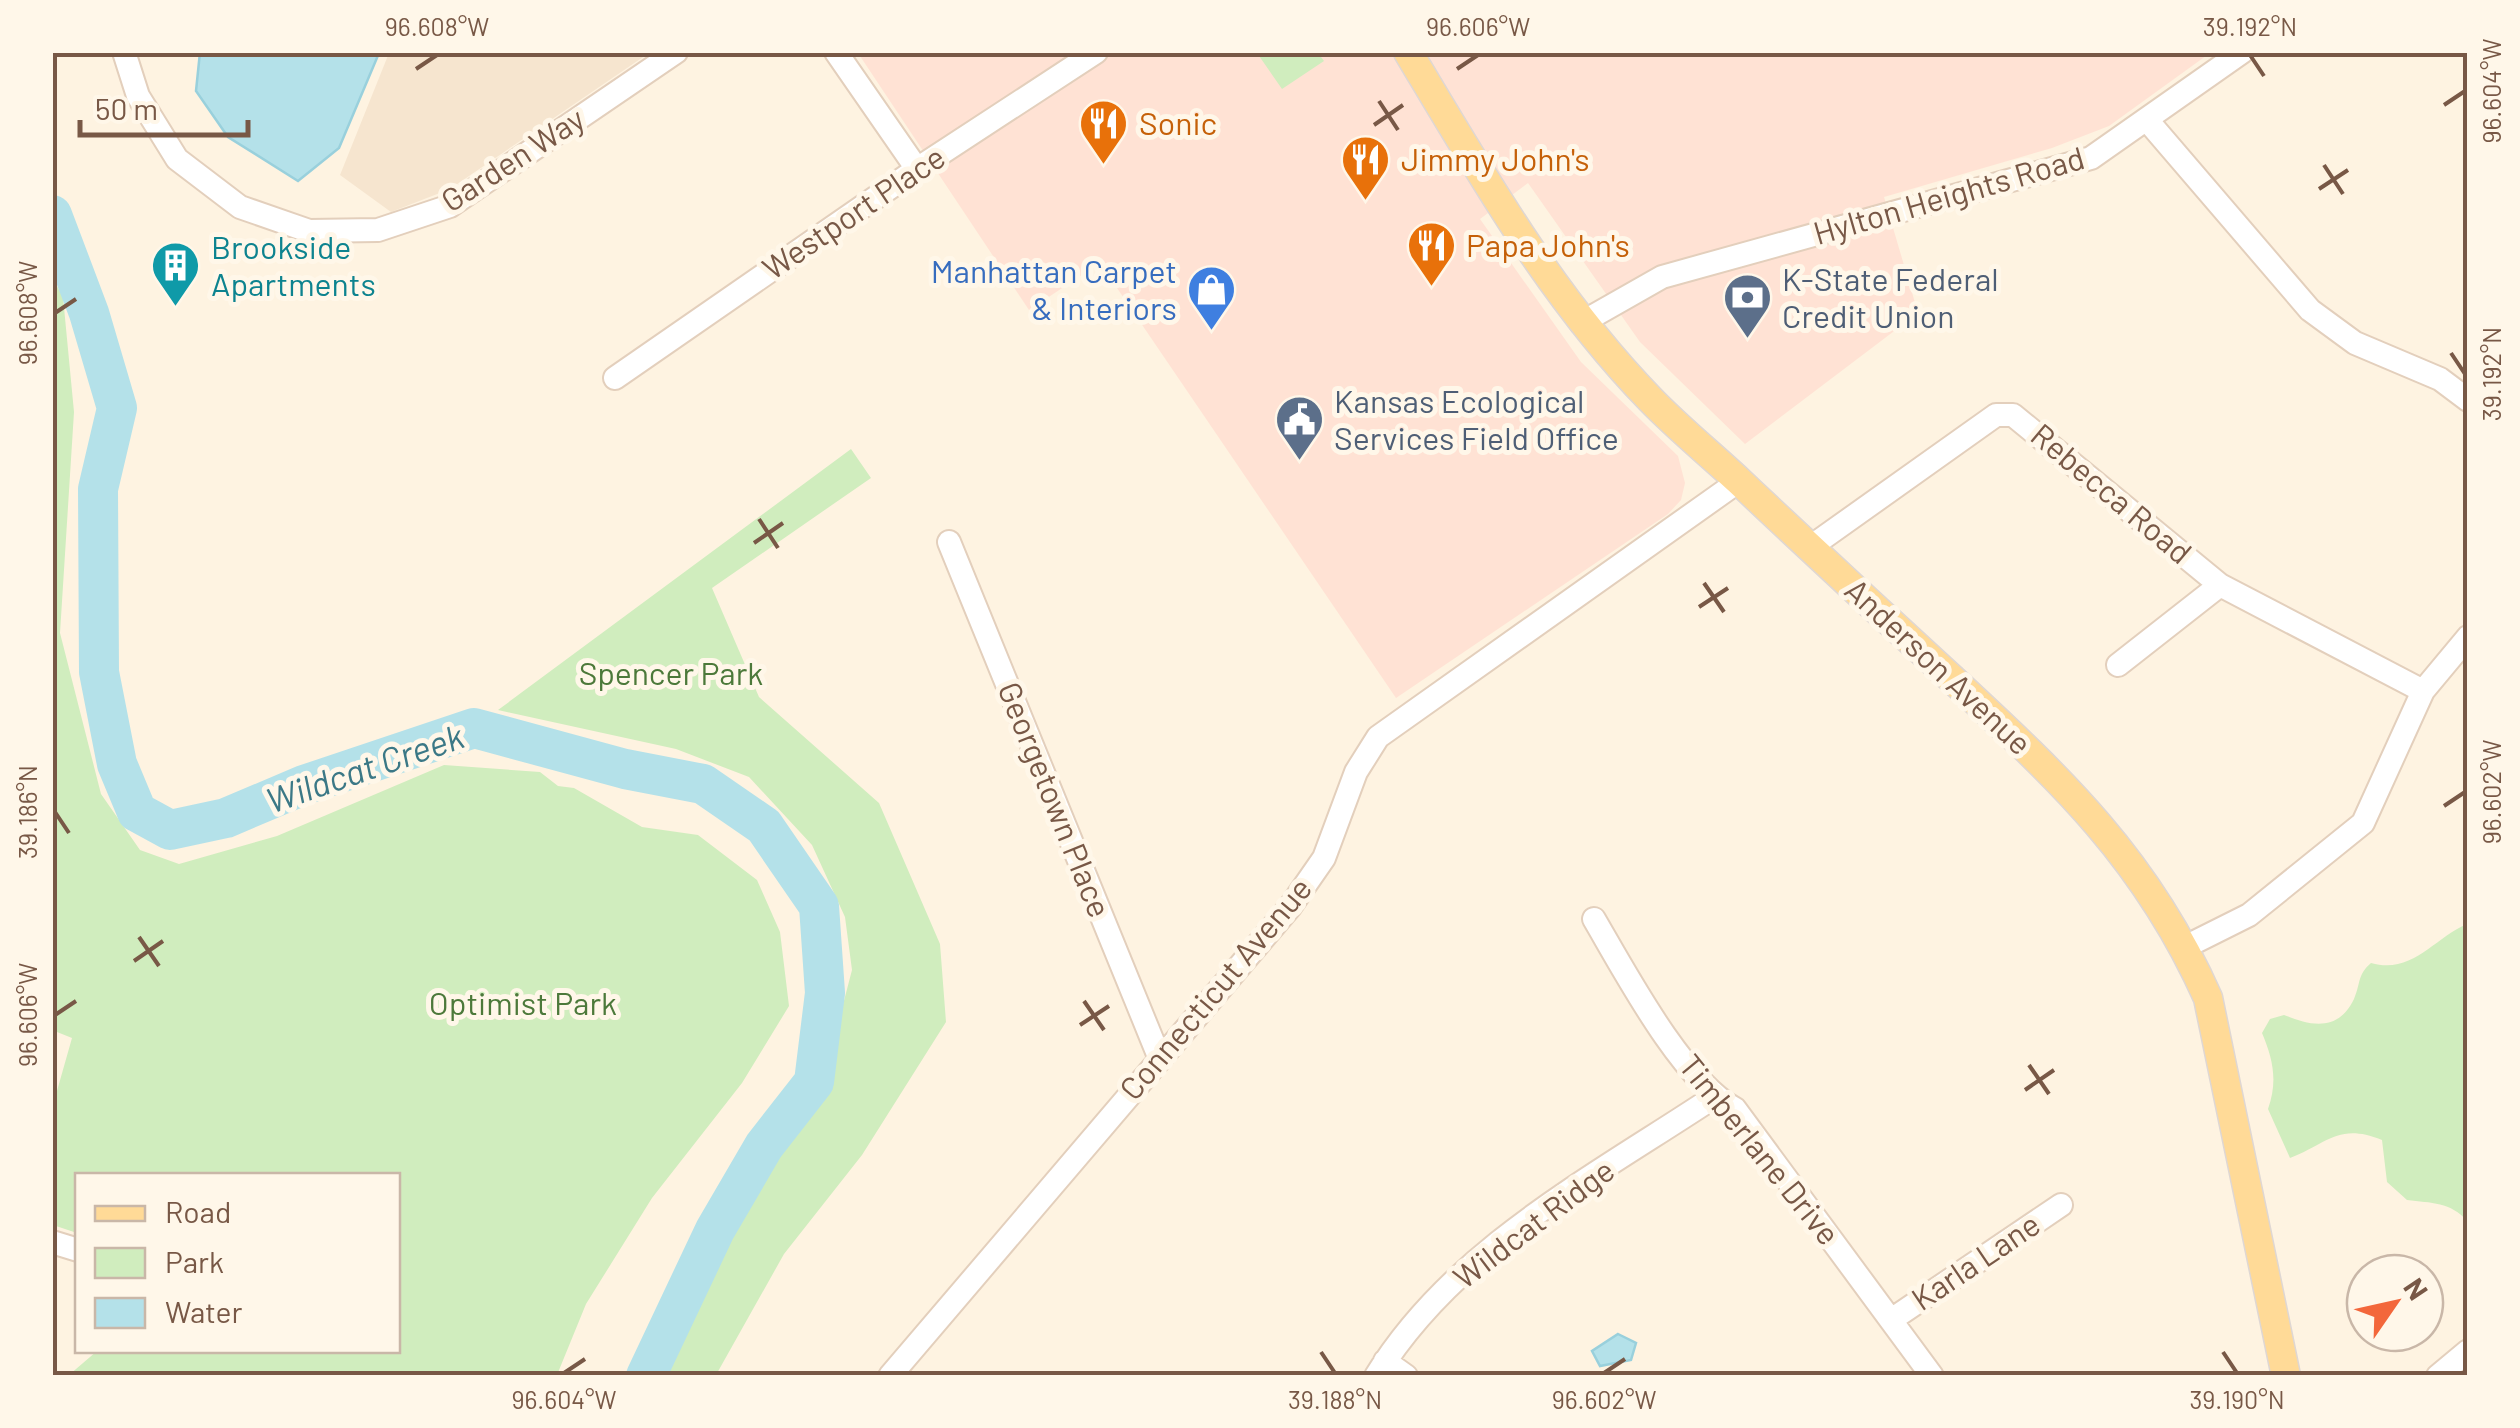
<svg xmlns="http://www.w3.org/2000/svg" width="2520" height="1428" font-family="Barlow,sans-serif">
<rect width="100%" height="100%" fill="#fef3e1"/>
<!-- residential -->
<path fill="#f6e5cf" d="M389,53V52L649,53L450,189L391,212L340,175Z"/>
<!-- commercial -->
<path fill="#ffe2d4" d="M858,53H2210L2109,126L2052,148L1884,197L1918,313L1745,444L1640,342L1528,183L1480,219L1581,362L1678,456L1685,483L1681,500L1668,514L1396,698L1100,263L1029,310Z"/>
<!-- green -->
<path fill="#d0edbe" d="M1257,53H1318L1324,61L1282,89Z
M53,279L63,297L74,412L60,633L101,794L140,850L179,864L277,836L444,765L540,772L558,786L574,788L642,827L698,835L757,880L780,932L789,1006L742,1083L652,1198L586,1304L557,1375H69L97,1351L398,1350V1176H78L77,1233L53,1225V1105L72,1038L52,1030Z
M851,449L871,478L712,588L759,697L879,803L940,944L946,1022L862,1155L784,1254L716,1375H663L712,1273L770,1167L821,1089L852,970L845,917L812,845L749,777L676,749L498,710Z
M2467,924V1221C2451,1202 2431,1203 2407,1200L2387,1182L2382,1140C2338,1122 2327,1144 2290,1158L2268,1109C2278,1081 2273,1059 2262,1033L2270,1019L2284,1015C2311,1026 2338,1032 2354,999C2361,983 2357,975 2371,963C2412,975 2434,938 2467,924Z"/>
<!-- water -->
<path fill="#b4e1e9" stroke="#99d0dc" stroke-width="2.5" d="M200,52H379V53L339,148L298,181L228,137L196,91Z
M1618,1334L1636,1343L1631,1360L1600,1366L1592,1351Z"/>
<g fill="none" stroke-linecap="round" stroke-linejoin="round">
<!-- river -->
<path stroke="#b4e1e9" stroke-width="40" d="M52,215L89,313L117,408L98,489L99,672L117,764L137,812L170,830L226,818L304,785L474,728L625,769L703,784L764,826L819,906L825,993L814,1082L764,1146L715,1230L646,1376"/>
<defs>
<path id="minor" d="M124,52L138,96L177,159L240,207L309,231L378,230L450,206L676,52
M836,52L917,169
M2147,120L2310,310L2355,343L2440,379L2468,400
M1581,323L1662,277L2091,158L2242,52
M615,378L917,169L1096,52
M949,542L1160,1059
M1809,548L1996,415H2013L2220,585L2423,691
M2118,665L2220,585
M1594,919C1625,972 1682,1080 1735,1109L1932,1376
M2185,947L2249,915L2363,823L2423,691L2468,637
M52,1242L78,1250
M1891,1320L2061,1205
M1385,1361L1406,1376
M890,1376L1290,907L1324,858L1356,772L1378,737L1739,481
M1376,1376C1453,1250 1595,1176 1714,1097
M2438,1376L2468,1351"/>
<path id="major" d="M1408,52C1481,174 1551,297 1650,399C1678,428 1710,454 1739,481C1809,547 1879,612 1950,677C2060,779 2146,858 2208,998L2286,1376"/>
</defs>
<!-- minor casing -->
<use href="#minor" stroke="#e3cfbc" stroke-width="26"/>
<!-- major casing -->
<use href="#major" stroke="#dfd7d3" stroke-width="31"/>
<!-- minor -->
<use href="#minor" stroke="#fff" stroke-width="22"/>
<!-- major -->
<use href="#major" stroke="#ffda97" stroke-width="28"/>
</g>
<!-- ticks -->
<path fill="none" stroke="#785846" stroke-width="4" d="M2250,55L2264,76M416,69L437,55M1457,69L1478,55M1379,101L1398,130M2444,105L2465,91M1374,125L1403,105M2324,165L2343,194M2319,189L2348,170M55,313L76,299M2451,353L2465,374M759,519L778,548M754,543L783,523M1704,583L1724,612M1699,607L1728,588M2444,806L2465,792M55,812L69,833M139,937L159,966M134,961L163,941M1084,1001L1104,1030M55,1015L76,1001M1080,1025L1109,1006M2029,1065L2049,1094M2025,1090L2054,1070M1321,1352L1335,1373M2223,1352L2237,1373M564,1373L585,1359M1604,1373L1625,1359"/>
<!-- icons -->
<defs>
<symbol id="restaurant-pin" viewBox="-11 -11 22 30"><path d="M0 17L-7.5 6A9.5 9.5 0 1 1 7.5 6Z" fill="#e8710a" stroke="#fff7e9"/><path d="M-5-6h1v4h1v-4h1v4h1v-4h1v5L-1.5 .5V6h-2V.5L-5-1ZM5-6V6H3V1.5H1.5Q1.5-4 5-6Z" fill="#fff"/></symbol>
<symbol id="building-pin" viewBox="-11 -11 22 30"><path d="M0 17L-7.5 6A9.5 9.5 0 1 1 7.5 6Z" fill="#0f9aa8" stroke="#fff7e9"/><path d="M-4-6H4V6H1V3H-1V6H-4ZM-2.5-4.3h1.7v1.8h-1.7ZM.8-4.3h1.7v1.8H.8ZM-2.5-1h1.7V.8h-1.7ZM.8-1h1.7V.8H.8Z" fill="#fff"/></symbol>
<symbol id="shop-pin" viewBox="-11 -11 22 30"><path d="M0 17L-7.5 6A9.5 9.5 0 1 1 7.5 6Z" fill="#3f7fe0" stroke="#fff7e9"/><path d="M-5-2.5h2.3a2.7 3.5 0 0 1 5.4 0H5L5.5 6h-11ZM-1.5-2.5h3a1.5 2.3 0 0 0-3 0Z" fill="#fff"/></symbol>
<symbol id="bank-pin" viewBox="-11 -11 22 30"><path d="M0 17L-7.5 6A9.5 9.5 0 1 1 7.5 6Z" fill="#5c6f8a" stroke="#fff7e9"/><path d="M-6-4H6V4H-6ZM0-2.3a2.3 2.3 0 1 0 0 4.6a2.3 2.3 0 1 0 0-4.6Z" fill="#fff"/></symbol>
<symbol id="civic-pin" viewBox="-11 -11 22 30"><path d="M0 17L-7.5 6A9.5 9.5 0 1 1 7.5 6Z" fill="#5c6f8a" stroke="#fff7e9"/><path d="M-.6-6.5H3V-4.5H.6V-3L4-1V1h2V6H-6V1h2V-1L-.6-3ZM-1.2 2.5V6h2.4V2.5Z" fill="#fff"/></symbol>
</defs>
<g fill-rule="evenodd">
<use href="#restaurant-pin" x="1076" y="96" width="55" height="75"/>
<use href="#restaurant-pin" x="1338" y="132" width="55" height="75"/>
<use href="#restaurant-pin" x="1404" y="218" width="55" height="75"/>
<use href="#building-pin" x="148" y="238" width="55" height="75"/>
<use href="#shop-pin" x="1184" y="262" width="55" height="75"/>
<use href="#bank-pin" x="1720" y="270" width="55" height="75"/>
<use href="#civic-pin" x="1272" y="392" width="55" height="75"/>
</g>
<g text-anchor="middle" stroke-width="10" stroke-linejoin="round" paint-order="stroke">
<!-- food labels -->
<g font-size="32" fill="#c56008" stroke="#fff7e9" text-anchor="start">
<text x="1139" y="135">Sonic</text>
<text x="1401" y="171">Jimmy John's</text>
<text x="1466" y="257">Papa John's</text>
</g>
<!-- street labels -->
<g font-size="32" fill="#785846" stroke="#fff7e9">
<text transform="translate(513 160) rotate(-33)" y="11">Garden Way</text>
<text transform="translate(1949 196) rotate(-16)" y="11">Hylton Heights Road</text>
<text transform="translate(854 213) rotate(-34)" y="11">Westport Place</text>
<text transform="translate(2111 494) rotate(40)" y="11">Rebecca Road</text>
<text transform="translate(1938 667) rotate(43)" y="11">Anderson Avenue</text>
<text transform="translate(1054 800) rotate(68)" y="11">Georgetown Place</text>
<text transform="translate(1216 989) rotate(-50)" y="11">Connecticut Avenue</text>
<text transform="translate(1759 1150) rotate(51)" y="11">Timberlane Drive</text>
<text transform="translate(1534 1224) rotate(-37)" y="11">Wildcat Ridge</text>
<text transform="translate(1976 1262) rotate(-34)" y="11">Karla Lane</text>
</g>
<!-- culture labels -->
<g font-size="32" fill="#0d838f" stroke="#fff7e9" text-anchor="start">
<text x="211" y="259">Brookside<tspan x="211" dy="37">Apartments</tspan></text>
</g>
<!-- shop labels -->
<g font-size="32" fill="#366cbe" stroke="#fff7e9" text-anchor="end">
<text x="1177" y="283">Manhattan Carpet<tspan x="1177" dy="37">&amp; Interiors</tspan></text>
</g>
<!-- service labels -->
<g font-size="32" fill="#4e5e75" stroke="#fff7e9" text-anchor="start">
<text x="1782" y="291">K-State Federal<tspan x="1782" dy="37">Credit Union</tspan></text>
<text x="1334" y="413">Kansas Ecological<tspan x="1334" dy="37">Services Field Office</tspan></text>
</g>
<!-- park labels -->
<g font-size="32" fill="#4c793a" stroke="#fff7e9">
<text x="671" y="685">Spencer Park</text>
<text x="523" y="1015">Optimist Park</text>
</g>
<!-- water labels -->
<g font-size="35" font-style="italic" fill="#3b7886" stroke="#fff7e9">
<text transform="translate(365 769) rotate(-19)" y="12">Wildcat Creek</text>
</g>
</g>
<!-- border -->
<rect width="2520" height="1428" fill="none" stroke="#fff7e9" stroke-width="110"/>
<!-- legend -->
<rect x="75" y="1173" width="325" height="180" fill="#fff7e9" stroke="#c9b7a8" stroke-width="2.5"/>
<rect x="95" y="1206" width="50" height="15" fill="#ffda97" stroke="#c9b7a8" stroke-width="2.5"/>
<text x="165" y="1223" font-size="30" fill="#785846">Road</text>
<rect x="95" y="1248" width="50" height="30" fill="#d0edbe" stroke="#c9b7a8" stroke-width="2.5"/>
<text x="165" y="1273" font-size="30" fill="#785846">Park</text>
<rect x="95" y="1298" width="50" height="30" fill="#b4e1e9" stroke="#c9b7a8" stroke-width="2.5"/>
<text x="165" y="1323" font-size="30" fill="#785846">Water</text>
<!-- north arrow -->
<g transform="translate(2395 1303) rotate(56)"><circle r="48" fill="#fff7e9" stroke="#c9b7a8" stroke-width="2.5"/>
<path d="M0-8L18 38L0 25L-18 38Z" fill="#f3673b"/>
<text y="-15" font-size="28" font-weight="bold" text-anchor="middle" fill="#785846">N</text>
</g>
<!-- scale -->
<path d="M80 120v15h168v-15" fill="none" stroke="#785846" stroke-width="5"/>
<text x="95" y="120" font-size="30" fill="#785846" stroke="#fff7e9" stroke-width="8" paint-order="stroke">50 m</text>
<rect x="55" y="55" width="2410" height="1318" fill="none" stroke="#785846" stroke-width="4"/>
<g font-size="25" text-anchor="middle" fill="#785846">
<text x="437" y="36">96.608°W</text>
<text x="1478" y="36">96.606°W</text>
<text x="2250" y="36">39.192°N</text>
<text transform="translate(2492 91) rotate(-90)" y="9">96.604°W</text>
<text transform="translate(28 313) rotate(-90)" y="9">96.608°W</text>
<text transform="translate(2492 374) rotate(-90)" y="9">39.192°N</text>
<text transform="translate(2492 792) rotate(-90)" y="9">96.602°W</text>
<text transform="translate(28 812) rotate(-90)" y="9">39.186°N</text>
<text transform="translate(28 1015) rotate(-90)" y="9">96.606°W</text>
<text x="564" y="1409">96.604°W</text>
<text x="1335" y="1409">39.188°N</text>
<text x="1604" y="1409">96.602°W</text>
<text x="2237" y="1409">39.190°N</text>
</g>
</svg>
